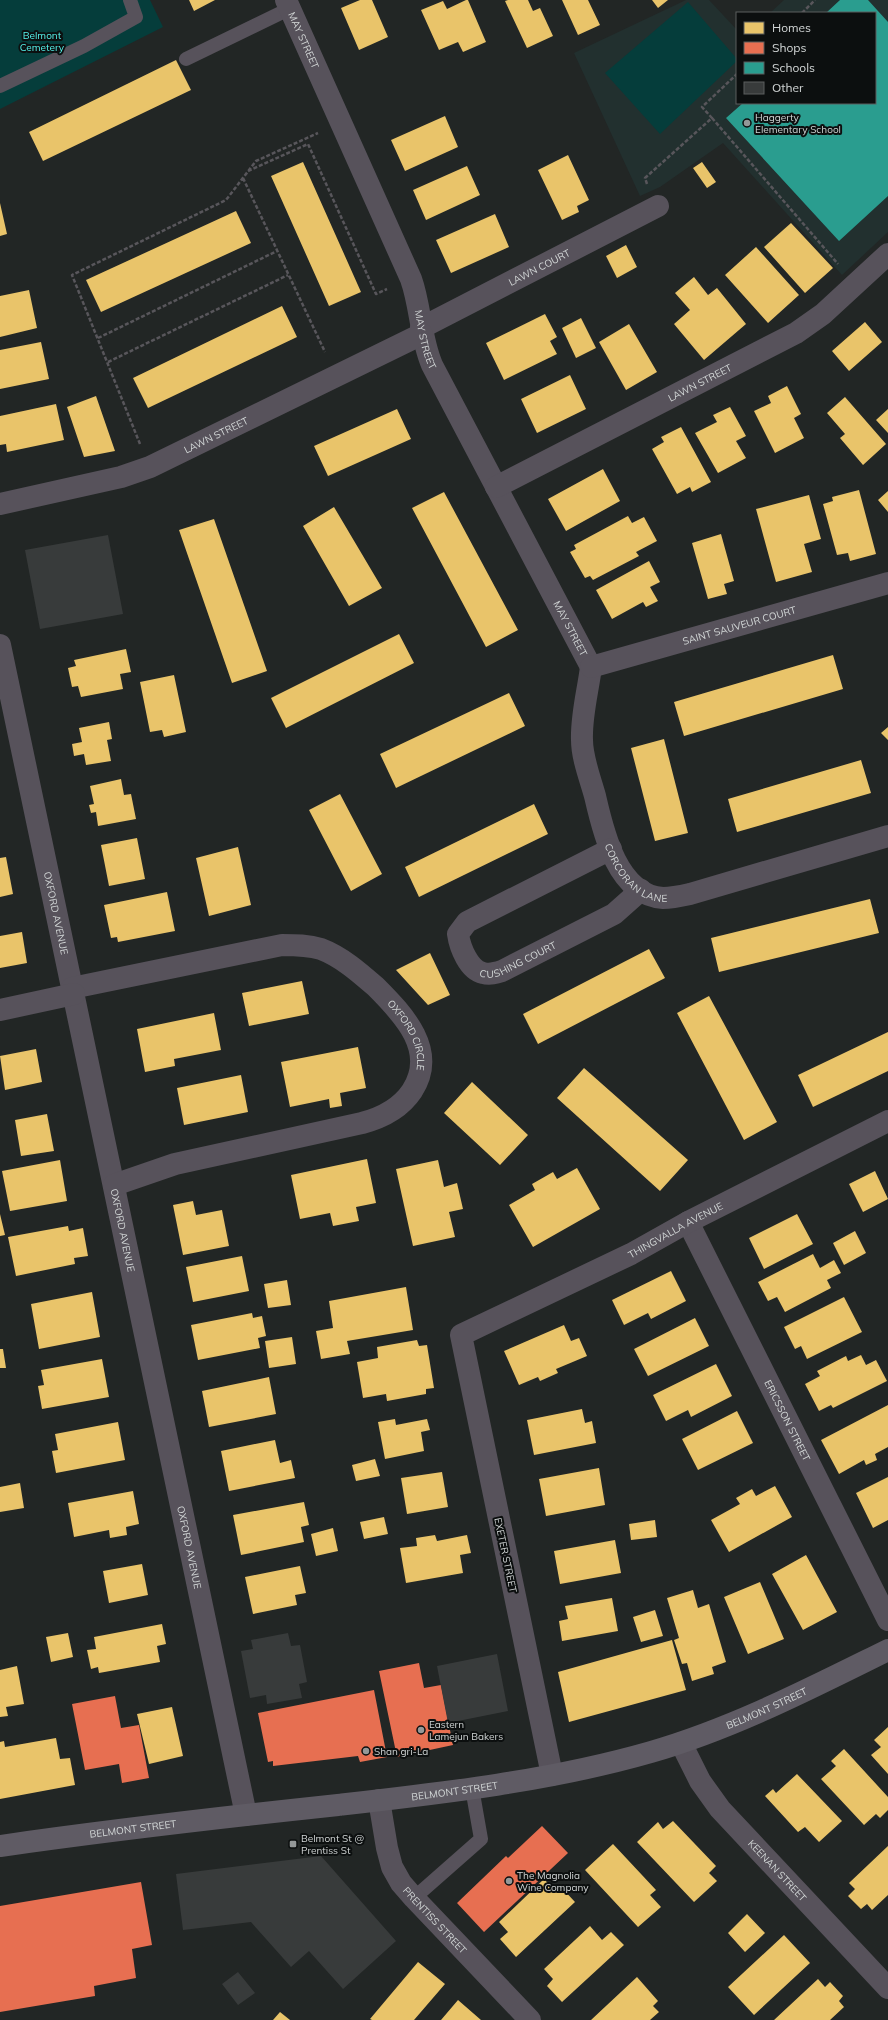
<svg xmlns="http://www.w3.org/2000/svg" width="888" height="2020" font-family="Mulish,sans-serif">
<rect width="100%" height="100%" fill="#222625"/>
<!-- built -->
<path fill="#22302f" d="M686,0H709L737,30V103H875V13H770L784,0H888V232L842,275L723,143L660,187L640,196L574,53Z"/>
<!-- green -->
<path fill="#053d3b" d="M0,0H150L163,27L0,109Z
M688,2L737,59V61L660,134L605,73Z"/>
<!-- homes -->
<path fill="#e9c46a" d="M189,0H215L194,11Z
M360,0H372L388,37L359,50L341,8Z
M466,0H468L486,42L463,52L458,42L439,50L421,10L443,1L447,9Z
M508,0H528L533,11L540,8L553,36L527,48L505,1Z
M562,0H588L600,25L578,35Z
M652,0H668L658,8Z
M176,60L191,90L43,161L29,132Z
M445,116L458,147L405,171L391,140Z
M568,155L589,200L577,206L579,212L562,220L538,170Z
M303,162L361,292L329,306L271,176Z
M702,162L716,182L707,188L693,168Z
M467,166L480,195L426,220L413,190Z
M0,203L7,234L0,236Z
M236,211L251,243L101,312L86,280Z
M495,214L509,247L451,273L436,240Z
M791,223L833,268L805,293L764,247Z
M626,245L637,267L617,278L606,256Z
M756,247L799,295L768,323L725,275Z
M694,277L708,295L717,288L746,324L704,360L674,324L690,310L675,293Z
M29,290L37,328L0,337V296Z
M282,306L297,337L148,408L133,378Z
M545,314L557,337L550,341L557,354L504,380L486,343Z
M581,318L596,348L576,358L562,328Z
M865,322L882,342L849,371L832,351Z
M629,324L657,372L626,390L599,342Z
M41,342L49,379L0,389V350Z
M570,375L586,409L537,433L521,399Z
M787,386L801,414L794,418L804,438L775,453L754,411L771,403L768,396Z
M96,396L115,451L84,457L67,407Z
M845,397L886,444L863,465L840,438L845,434L827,413Z
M56,404L64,440L7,452L6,444L0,445V416Z
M730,407L746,436L736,441L746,458L718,473L695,433L717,422L713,415Z
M397,409L411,439L328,476L314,446Z
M888,409V433L876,420Z
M681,427L711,482L692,492L690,487L677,494L652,449L664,442L661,437Z
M603,469L620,501L566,531L548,499Z
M859,490L876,554L850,561L848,553L837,555L823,504L833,501L832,497Z
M888,491V512L878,500Z
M444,492L518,630L486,647L412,508Z
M809,495L821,539L804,544L812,572L776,582L756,509Z
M334,507L382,588L349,606L303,526Z
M628,516L632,523L644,517L657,541L636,552L639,556L593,580L590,576L585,578L570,552L576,549L574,545Z
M214,519L267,671L232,683L179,530Z
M721,534L734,581L724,584L727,594L708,599L692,543Z
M649,561L660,582L650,587L658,601L646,607L643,602L612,619L596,590Z
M399,634L414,663L286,728L271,698Z
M126,649L131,672L120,674L123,689L81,697L78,686L72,687L68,668L76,666L74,660Z
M833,655L843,689L684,736L674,702Z
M174,675L186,732L164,737L162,730L150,732L140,682Z
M509,693L525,726L396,788L380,754Z
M109,722L112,739L107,740L111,761L86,765L84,754L74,756L72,744L82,742L79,728Z
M888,727V740L881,733Z
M664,739L688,833L655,841L631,748Z
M861,760L871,793L737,832L728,799Z
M121,779L124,795L131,794L136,819L98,826L96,812L91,813L89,805L94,804L90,786Z
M340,794L382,874L351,891L309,810Z
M534,804L548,834L419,897L405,867Z
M137,838L145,879L109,886L101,845Z
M238,847L251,905L209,916L196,858Z
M6,857L13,894L0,897V858Z
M167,892L175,931L118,942L117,937L111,938L104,905Z
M870,899L879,933L719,972L711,938Z
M22,932L27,963L0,968V936Z
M649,949L665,978L538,1044L523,1014Z
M430,953L450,995L428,1005L396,970Z
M302,981L309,1014L249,1026L242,993Z
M709,996L777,1122L744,1140L677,1013Z
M214,1013L221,1050L174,1059L175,1066L145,1072L137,1029Z
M888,1032V1071L813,1107L798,1075Z
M358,1047L366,1088L340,1093L342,1106L330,1108L329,1099L290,1107L281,1062Z
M36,1049L42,1082L5,1090L0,1056Z
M584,1068L688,1160L660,1191L557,1098Z
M241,1075L248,1112L184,1125L177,1088Z
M472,1082L528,1135L500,1165L444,1113Z
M47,1114L54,1151L21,1156L15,1120Z
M367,1159L376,1203L356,1207L359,1221L333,1226L330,1213L300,1219L291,1175Z
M60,1160L67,1201L10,1211L2,1171Z
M438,1160L444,1187L457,1183L463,1209L449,1212L455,1237L413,1246L396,1169Z
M577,1168L600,1209L533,1247L509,1205L535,1190L532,1184L553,1172L557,1179Z
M875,1171L888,1199L863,1212L849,1184Z
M193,1201L196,1215L222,1210L229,1246L183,1255L173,1205Z
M0,1214L5,1235L0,1236Z
M797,1214L813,1244L764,1269L749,1238Z
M68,1226L69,1231L83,1228L88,1256L74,1258L75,1264L16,1276L8,1237Z
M855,1231L866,1253L844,1265L833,1243Z
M813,1254L820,1268L834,1260L841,1273L827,1280L831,1288L785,1312L777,1297L768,1301L758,1282Z
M242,1256L249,1291L193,1302L186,1267Z
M671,1271L686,1301L651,1319L648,1313L624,1325L612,1300Z
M287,1280L291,1305L268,1308L264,1284Z
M406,1287L413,1330L347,1341L350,1354L321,1359L316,1331L333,1328L329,1301Z
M92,1292L100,1337L39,1349L31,1304Z
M844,1297L862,1332L807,1359L801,1346L795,1349L784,1327Z
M252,1313L253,1318L262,1316L266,1336L258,1338L260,1348L198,1360L191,1325Z
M695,1318L709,1346L648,1376L634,1349Z
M564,1325L571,1341L579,1338L587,1356L556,1369L558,1373L540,1381L538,1377L519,1385L504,1351Z
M292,1337L296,1364L269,1368L265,1341Z
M417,1340L419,1346L427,1345L434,1388L426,1389V1394L387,1401L386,1394L363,1398L357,1362L378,1358L377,1347Z
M0,1349H3L6,1368H0Z
M861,1355L866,1365L876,1360L887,1381L833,1408L831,1405L819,1411L805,1384L820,1376L817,1371L846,1356L848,1361Z
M102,1359L109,1397L42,1409L38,1386L44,1385L41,1370Z
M716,1364L732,1396L691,1417L688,1410L666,1421L653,1395Z
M269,1377L276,1414L209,1427L202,1391Z
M888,1405V1447L875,1454L877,1460L866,1465L864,1460L839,1474L821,1440Z
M582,1409L585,1423L592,1421L596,1443L534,1455L527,1420Z
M737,1411L753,1443L698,1470L682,1439Z
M395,1419L396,1425L427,1419L430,1430L421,1432L424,1451L385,1459L378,1422Z
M118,1422L125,1460L56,1473L52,1451L58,1450L55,1434Z
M275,1440L280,1463L291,1460L295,1478L229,1491L221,1451Z
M375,1459L380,1476L356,1481L352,1465Z
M599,1468L605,1505L546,1516L539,1479Z
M442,1472L448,1507L407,1514L401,1478Z
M888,1477V1520L873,1528L856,1493Z
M20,1483L24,1508L0,1512V1487Z
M775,1486L792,1517L729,1552L711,1520L740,1504L736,1498L752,1489L756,1496Z
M133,1491L139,1524L126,1527L127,1535L110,1538L109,1530L74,1537L68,1503Z
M304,1502L309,1525L301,1527L304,1542L241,1555L233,1515Z
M384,1517L388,1534L364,1539L360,1522Z
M655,1520L657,1537L631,1540L629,1524Z
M333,1528L338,1551L316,1556L311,1534Z
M435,1535L437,1541L467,1535L471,1553L460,1555L463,1573L406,1583L400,1548L417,1546L416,1538Z
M615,1540L621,1573L560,1584L554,1551Z
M806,1555L837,1612L803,1630L772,1574Z
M142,1564L148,1595L109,1603L103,1571Z
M300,1566L306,1593L295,1595L297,1605L253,1614L245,1577Z
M760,1582L784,1639L748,1654L724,1597Z
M693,1590L698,1608L709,1604L726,1662L712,1667L714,1674L692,1681L687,1663L682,1664L674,1640L679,1638L667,1598Z
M612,1598L618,1631L562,1641L559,1621L568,1619L565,1606Z
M655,1610L663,1636L641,1642L633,1617Z
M162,1624L166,1644L157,1646L160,1662L99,1673L98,1667L91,1669L87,1650L96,1649L94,1637Z
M68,1633L73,1657L51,1662L46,1637Z
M672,1640L686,1690L569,1722L558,1672Z
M17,1666L24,1704L6,1707L8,1716L0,1717V1670Z
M172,1707L183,1756L149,1764L137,1714Z
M888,1727V1774L871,1755L881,1747L874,1740Z
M56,1738L60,1759L70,1758L75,1785L0,1799V1742L4,1741L5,1747Z
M844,1749L888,1797V1810L880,1818L876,1814L864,1825L821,1779L836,1766L831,1761Z
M797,1774L842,1821L819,1842L805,1827L798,1832L765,1796L773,1789L776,1793Z
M673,1821L716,1866L709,1873L717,1881L694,1902L637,1842L658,1822L663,1829Z
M613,1844L656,1890L650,1895L661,1907L638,1927L585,1870Z
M888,1846V1895L872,1910L867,1904L861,1909L848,1896L855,1889L849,1883Z
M544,1879L556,1892L561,1887L575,1902L516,1957L500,1939L508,1932L499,1922Z
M747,1914L765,1933L745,1952L728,1933Z
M590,1926L602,1940L611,1932L624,1945L562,2002L547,1986L553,1979L544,1969Z
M784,1935L810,1963L754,2015L728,1987Z
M418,1962L445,1984L414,2020H372L370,2019Z
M637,1977L658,2001L653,2006L659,2012L650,2020H591Z
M818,1979L825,1987L830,1982L843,1996L839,2001L844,2007L830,2020H774Z
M458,2000L481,2020H441Z
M280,2012L290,2020H273Z"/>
<!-- shops -->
<path fill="#e76f51" d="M419,1663L424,1688L441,1685L453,1745L397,1757L379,1671Z
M374,1690L387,1757L360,1762L358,1756L273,1766V1761L268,1762L258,1713Z
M115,1696L121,1728L139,1725L149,1778L122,1783L119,1764L85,1770L72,1704Z
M542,1826L568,1853L484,1932L457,1903L506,1856L508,1858Z
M141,1882L152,1945L132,1949L136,1978L94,1986L95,1996L0,2012V1906Z"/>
<!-- schools -->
<path fill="#2a9d8f" d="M840,0H868L888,22V196L839,241L726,118L743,103H875V13H826Z"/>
<!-- building -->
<path fill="#383b3b" d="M108,535L123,614L40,629L25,550Z
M288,1633L291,1646L300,1645L307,1682L299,1684L302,1698L267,1704L266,1695L250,1698L241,1651L253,1649L251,1640Z
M497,1654L508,1711L448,1723L437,1666Z
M321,1856L396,1941L343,1989L309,1951L291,1967L251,1922L183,1930L176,1874Z
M238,1972L255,1993L238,2005L222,1984Z"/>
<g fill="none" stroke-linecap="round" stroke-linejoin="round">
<!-- path -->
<path stroke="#58565b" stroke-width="2.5" stroke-dasharray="4 2" stroke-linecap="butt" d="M802,13L815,0
M712,118L838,264
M248,171L308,144L376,294L387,289
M243,178L325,352
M647,184L645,178L712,118L702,107L737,74
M98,338L277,251
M108,362L288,275
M140,444L72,275L226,200L256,161L318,133"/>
<!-- service -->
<path stroke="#57525b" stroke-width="14" d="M186,59L291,8
M0,86L84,46L136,17L130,0
M414,1898L481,1839L472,1788"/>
<!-- minor -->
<g stroke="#57525b" stroke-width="22">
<path id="s1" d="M286,0L411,279C421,307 420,337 432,365L591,667"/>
<path id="s2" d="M421,328L658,206"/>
<path id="s3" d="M496,487L796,333L823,314L888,254"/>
<path id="s4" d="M0,504L121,477L150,467L422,334"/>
<path id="s5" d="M0,645L246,1815"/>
<path id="s6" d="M591,667C588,691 581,716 582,740C582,758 590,778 595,796C603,831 617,895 663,898C672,898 681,896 690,894L888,836"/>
<path id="s7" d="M591,667L888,583"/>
<path id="s8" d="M611,849L467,922L458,934C460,948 469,970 483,973C490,975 496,973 502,971L614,914L641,890"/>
<path id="s9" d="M72,988L282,945C296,945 308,945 321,949C342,957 360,973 376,987C404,1015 438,1051 412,1091C400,1109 381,1118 362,1123L175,1164L114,1185"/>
<path d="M0,1010L74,994"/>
<path id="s10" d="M688,1222L888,1620"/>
<path id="s11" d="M681,1743L700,1781L720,1809L888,1988"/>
<path id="s12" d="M552,1775L461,1335L631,1254L688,1222L888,1121"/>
<path id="s13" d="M379,1800L387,1848L392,1867L401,1883L414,1898L530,2020"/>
</g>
<!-- primary -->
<path stroke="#5f5b64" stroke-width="22" id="s14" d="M0,1846C112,1830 225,1817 338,1805C443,1793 550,1781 651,1752C734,1728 811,1688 888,1650"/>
</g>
<!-- markers -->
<g fill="#949898" stroke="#0c0f0f" stroke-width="1.5">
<circle cx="747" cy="123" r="4"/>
<circle cx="421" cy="1730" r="4"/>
<circle cx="366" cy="1751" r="4"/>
<rect x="289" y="1840" width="8" height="8" rx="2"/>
<circle cx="509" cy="1881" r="4"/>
</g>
<g text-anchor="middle" stroke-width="4" stroke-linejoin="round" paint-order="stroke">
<!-- park labels -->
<g font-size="10" fill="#56f4ed" stroke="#0c0f0f">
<text x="42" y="39">Belmont<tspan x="42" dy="12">Cemetery</tspan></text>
</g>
<!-- street labels -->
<g font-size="10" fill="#d2d6d6" stroke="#0c0f0f">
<text dy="4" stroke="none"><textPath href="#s1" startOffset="44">MAY STREET</textPath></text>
<text dy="4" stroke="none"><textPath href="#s2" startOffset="133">LAWN COURT</textPath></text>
<text dy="4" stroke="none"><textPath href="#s1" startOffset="368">MAY STREET</textPath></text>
<text dy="4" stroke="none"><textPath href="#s3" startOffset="229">LAWN STREET</textPath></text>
<text dy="4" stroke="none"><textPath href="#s4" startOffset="228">LAWN STREET</textPath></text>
<text dy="4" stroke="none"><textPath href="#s7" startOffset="154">SAINT SAUVEUR COURT</textPath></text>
<text dy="4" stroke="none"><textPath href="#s1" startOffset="692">MAY STREET</textPath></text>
<text dy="4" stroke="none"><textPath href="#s6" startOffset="224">CORCORAN LANE</textPath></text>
<text dy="4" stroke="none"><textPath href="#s5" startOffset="274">OXFORD AVENUE</textPath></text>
<text dy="4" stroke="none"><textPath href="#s8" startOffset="263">CUSHING COURT</textPath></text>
<text dy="4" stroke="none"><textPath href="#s9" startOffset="380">OXFORD CIRCLE</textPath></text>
<text dy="4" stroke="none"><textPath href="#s5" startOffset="598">OXFORD AVENUE</textPath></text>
<text dy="4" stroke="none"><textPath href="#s12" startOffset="688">THINGVALLA AVENUE</textPath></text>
<text dy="4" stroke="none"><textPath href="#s10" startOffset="222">ERICSSON STREET</textPath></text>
<text dy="4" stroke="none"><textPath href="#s5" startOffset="922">OXFORD AVENUE</textPath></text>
<text transform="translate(506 1555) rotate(78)" y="4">EXETER STREET</text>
<text dy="4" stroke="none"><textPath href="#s14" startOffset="782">BELMONT STREET</textPath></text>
<text dy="4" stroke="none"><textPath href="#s14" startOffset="458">BELMONT STREET</textPath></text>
<text dy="4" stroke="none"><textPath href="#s14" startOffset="134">BELMONT STREET</textPath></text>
<text dy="4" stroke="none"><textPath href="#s11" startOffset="161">KEENAN STREET</textPath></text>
<text dy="4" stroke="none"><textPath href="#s13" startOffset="137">PRENTISS STREET</textPath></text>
</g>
<!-- poi labels -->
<g font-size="10" fill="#d2d6d6" stroke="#0c0f0f" text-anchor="start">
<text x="755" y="121">Haggerty<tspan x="755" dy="12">Elementary School</tspan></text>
<text x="429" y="1728">Eastern<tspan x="429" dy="12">Lamejun Bakers</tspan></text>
<text x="374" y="1755">Shan gri-La</text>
<text x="301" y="1842">Belmont St @<tspan x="301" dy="12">Prentiss St</tspan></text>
<text x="517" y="1879">The Magnolia<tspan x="517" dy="12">Wine Company</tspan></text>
</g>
</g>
<!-- legend -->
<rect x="736" y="12" width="140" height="92" fill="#0c0f0f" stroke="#5b5f5f"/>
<rect x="744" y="22" width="20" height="12" fill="#e9c46a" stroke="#5b5f5f"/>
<text x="772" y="32" font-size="12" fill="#d2d6d6">Homes</text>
<rect x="744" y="42" width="20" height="12" fill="#e76f51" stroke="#5b5f5f"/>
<text x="772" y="52" font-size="12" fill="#d2d6d6">Shops</text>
<rect x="744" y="62" width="20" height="12" fill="#2a9d8f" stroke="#5b5f5f"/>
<text x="772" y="72" font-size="12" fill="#d2d6d6">Schools</text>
<rect x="744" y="82" width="20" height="12" fill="#383b3b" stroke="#5b5f5f"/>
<text x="772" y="92" font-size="12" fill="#d2d6d6">Other</text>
</svg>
